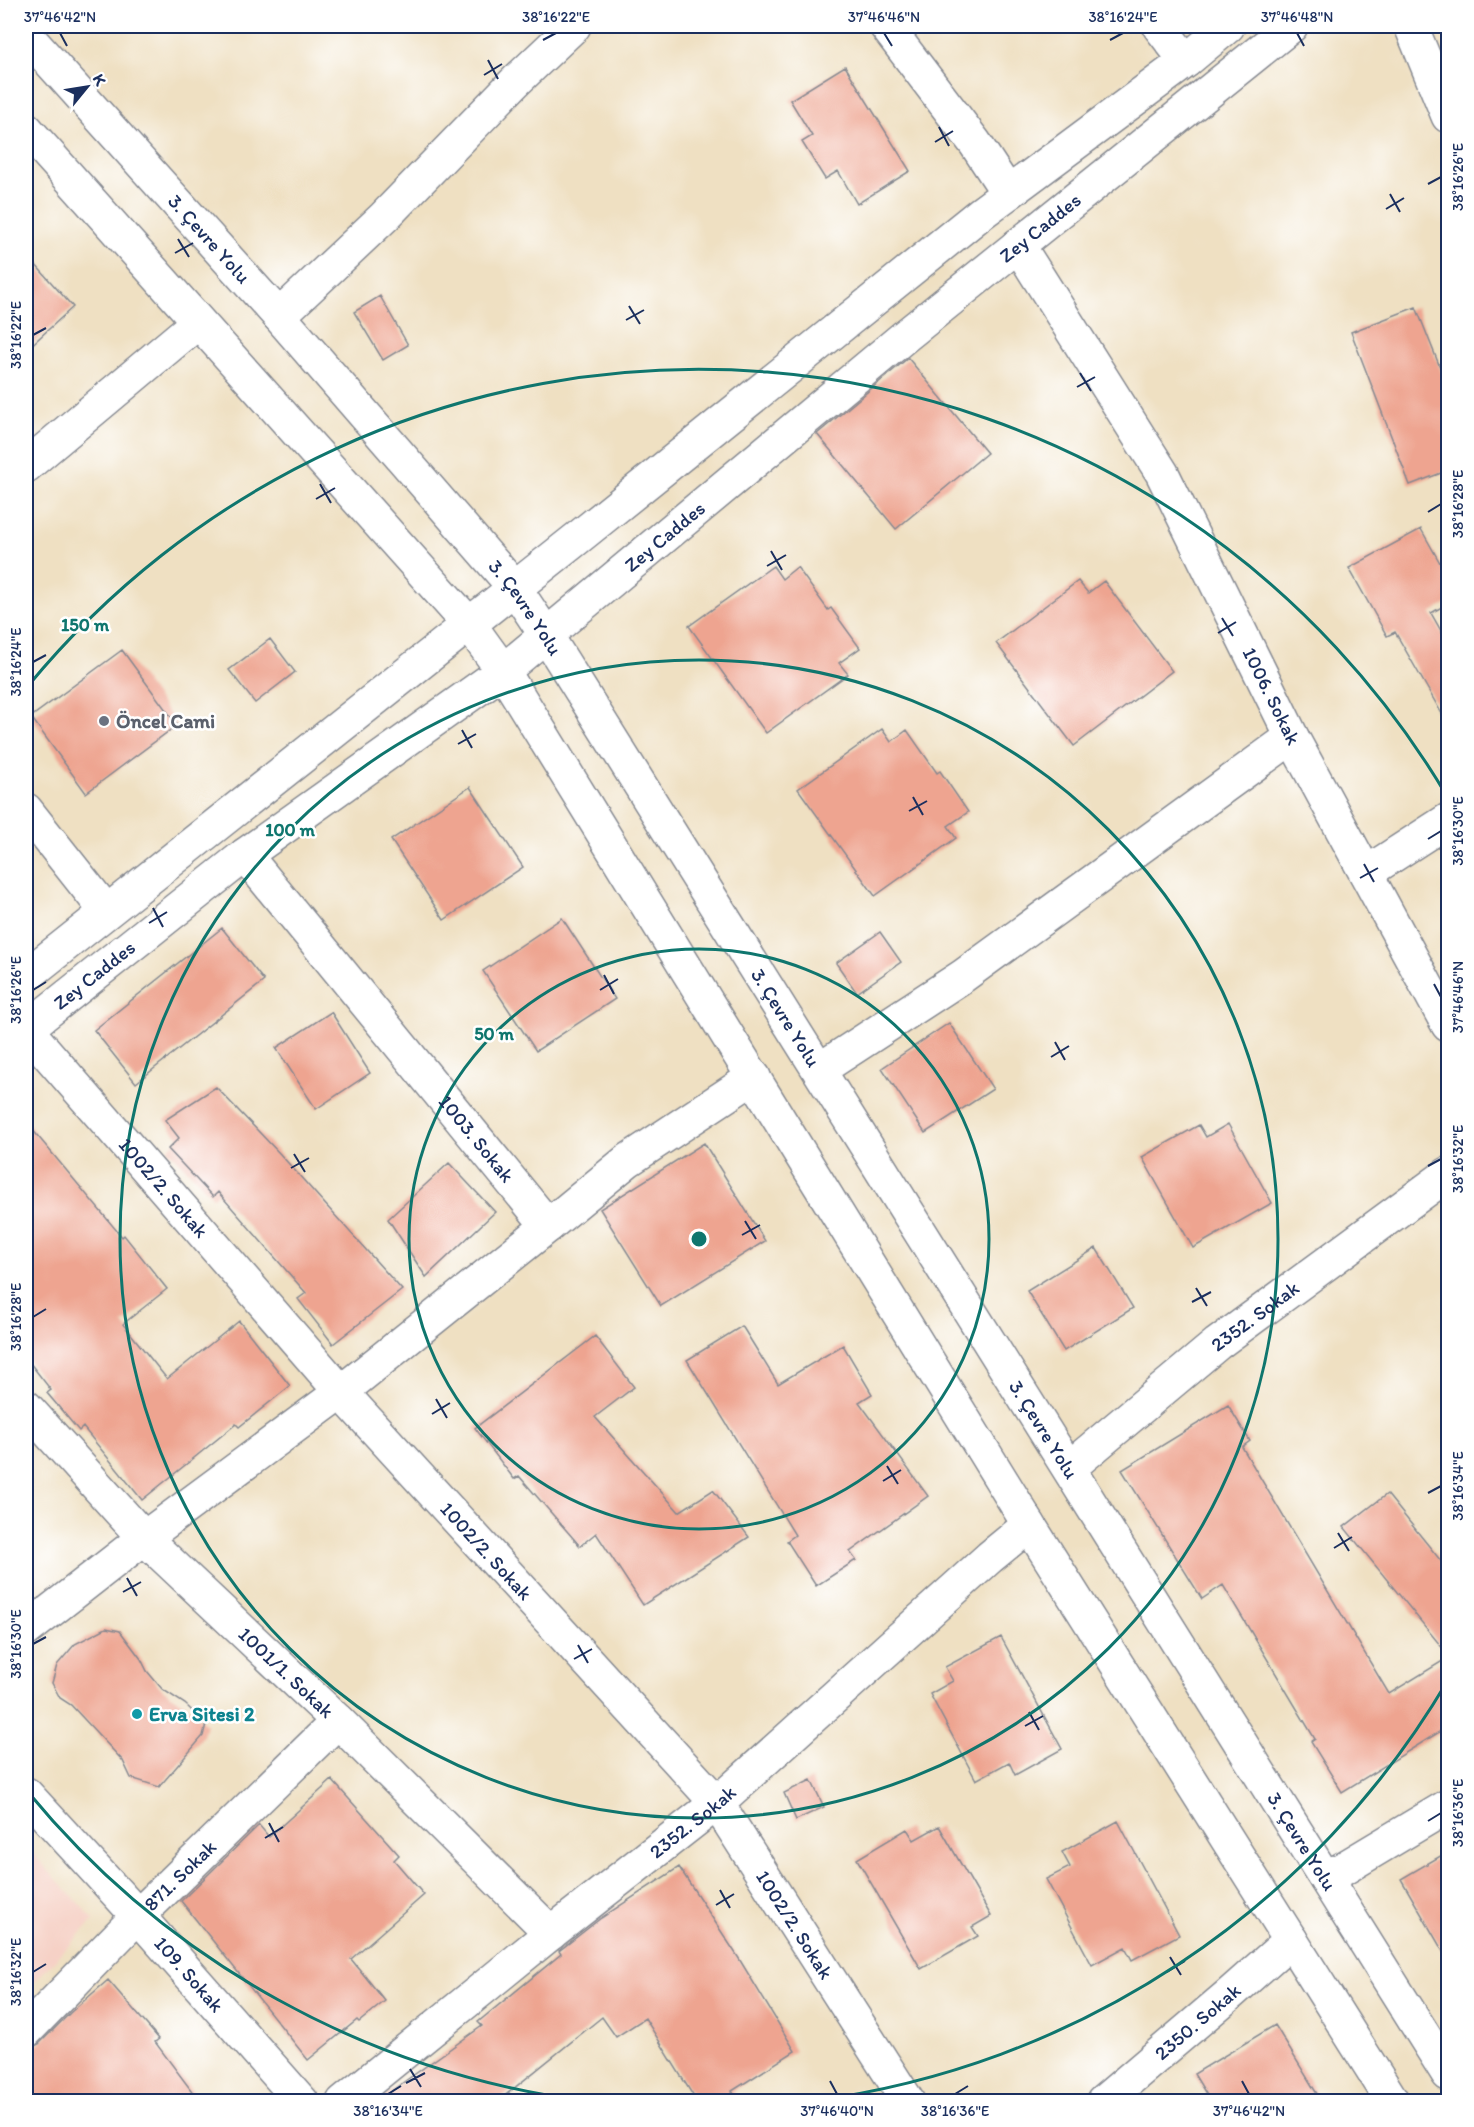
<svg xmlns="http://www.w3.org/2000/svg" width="1474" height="2127" font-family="Itim,sans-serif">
<rect width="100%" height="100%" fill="#fff"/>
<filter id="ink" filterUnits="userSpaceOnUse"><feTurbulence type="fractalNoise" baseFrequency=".0167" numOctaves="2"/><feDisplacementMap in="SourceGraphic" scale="12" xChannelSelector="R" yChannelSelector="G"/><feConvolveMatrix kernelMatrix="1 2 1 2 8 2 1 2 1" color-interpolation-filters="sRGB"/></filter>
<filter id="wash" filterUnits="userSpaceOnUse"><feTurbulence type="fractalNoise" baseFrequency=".008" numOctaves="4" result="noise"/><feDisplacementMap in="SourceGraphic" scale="24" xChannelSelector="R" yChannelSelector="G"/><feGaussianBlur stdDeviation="1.35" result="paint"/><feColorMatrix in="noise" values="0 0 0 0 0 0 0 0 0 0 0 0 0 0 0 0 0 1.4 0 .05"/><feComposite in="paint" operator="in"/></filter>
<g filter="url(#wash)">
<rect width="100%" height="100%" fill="#efe0c2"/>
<!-- built -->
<path fill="#f6d1c6" d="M26,1846L94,1920L26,1990Z"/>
<g id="blocks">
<!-- building -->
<path fill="#eea490" d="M845,66L910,171L857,204L838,171L825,179L802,142L812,136L790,100Z
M26,254L73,307L26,350Z
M380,296L408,345L383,360L354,312Z
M1416,307L1449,390V470L1410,485L1351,332Z
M908,358L987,453L896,529L817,434Z
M1421,529L1449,579V603L1431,613L1449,645V726L1395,632L1387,636L1349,568Z
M773,566L782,579L797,567L828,610L831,608L860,648L839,663L848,674L766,733L689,626Z
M1078,581L1088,593L1104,581L1172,671L1074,746L996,643Z
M270,639L295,672L255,703L229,670Z
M122,650L177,725L86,793L31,717Z
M882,729L891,742L907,730L937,773L940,771L968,812L948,826L956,838L875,896L798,789Z
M470,787L523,867L444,920L391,840Z
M562,918L615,999L536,1051L483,971Z
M222,928L264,981L136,1083L94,1030Z
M880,932L901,962L857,993L836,963Z
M331,1012L370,1073L316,1109L276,1048Z
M949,1023L993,1089L925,1133L882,1068Z
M216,1087L280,1154L402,1290L333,1344L298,1299L306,1293L218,1192L213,1197L168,1149L179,1138L165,1120Z
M26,1122L122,1237L124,1235L167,1289L123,1324L167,1379L239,1321L290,1386L239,1427L236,1424L142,1500L83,1427L79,1431L47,1393L51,1390L26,1358Z
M1228,1124L1272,1203L1193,1248L1142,1157L1199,1125L1206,1137Z
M704,1143L765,1241L661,1306L600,1209Z
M449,1163L495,1212L426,1277L388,1219Z
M1096,1248L1133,1308L1064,1351L1027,1291Z
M742,1326L778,1384L843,1345L872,1394L859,1402L928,1496L850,1552L856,1560L816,1586L787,1541L795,1535L687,1360Z
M595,1336L634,1387L595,1417L679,1512L713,1490L749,1537L643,1605L596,1533L580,1546L519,1476L514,1479L475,1428Z
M1228,1405L1250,1441L1242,1447L1389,1694L1449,1657V1726L1342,1792L1311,1742L1315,1739L1223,1585L1202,1599L1122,1470Z
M1387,1494L1449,1571V1656L1344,1527Z
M106,1628L120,1631L141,1659L147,1671L162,1689L185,1704L206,1724L203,1736L159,1787L131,1778L123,1761L71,1705L60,1698L52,1683L57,1665L75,1644Z
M1001,1637L1062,1749L1015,1775L1009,1762L976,1780L930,1694L953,1681L945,1667Z
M332,1780L399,1855L394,1860L424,1895L351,1959L385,2001L359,2022L357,2020L308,2060L181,1901L259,1825L269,1837Z
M811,1780L824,1807L796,1820L784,1793Z
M1118,1821L1179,1935L1132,1960L1125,1947L1092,1965L1046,1879L1070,1867L1062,1852Z
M939,1826L991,1916L972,1927L978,1936L921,1969L857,1859L907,1829L914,1840Z
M1449,1851V1962L1401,1879Z
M679,1867L738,1957L795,2051L732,2091L739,2102H697L645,2018L616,2037L602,2017L497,2102H376L482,2026L478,2022L561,1954L559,1951L601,1918Z
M108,1980L159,2039L155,2042L200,2102H26V2050L39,2044L71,2012Z
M1275,2025L1322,2102H1211L1194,2074Z"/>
</g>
</g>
<g filter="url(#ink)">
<use href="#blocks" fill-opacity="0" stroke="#858890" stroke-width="1.5"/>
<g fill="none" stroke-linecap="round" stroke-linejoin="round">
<defs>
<g id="minor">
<path d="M886,26L975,143L1008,193"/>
<path d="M1159,26L1186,61"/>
<path id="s1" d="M1018,245L1162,473L1292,737L1448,1025"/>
<path d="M279,316L384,217L515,82L574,26"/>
<path d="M26,466L198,322"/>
<path d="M26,810L106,911"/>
<path id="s2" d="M245,855L548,1226L627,1161L754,1077"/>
<path d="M1366,873L1448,820"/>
<path id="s3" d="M26,1029L341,1392L717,1803L908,2102"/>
<path d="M819,1070L963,976L1292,737"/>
<path id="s4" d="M26,1407L144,1538L338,1721L551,1933"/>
<path id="s5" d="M1069,1468L1217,1344L1448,1174"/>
<path d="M26,1630L144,1538L341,1392L548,1226"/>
<path id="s6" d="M26,1794L138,1916L302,2102"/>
<path d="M1326,1879L1448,1806"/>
<path id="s7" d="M26,2031L138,1916L338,1721"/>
<path id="s8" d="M343,2102L551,1933L717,1803L990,1557L1029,1525"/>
<path id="s9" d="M1103,2102L1231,1993L1291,1940"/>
</g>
<path id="tertiary" d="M1411,26L1448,116"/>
<g id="secondary">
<path id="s10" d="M26,35L279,316L514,587L546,635L1448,2074"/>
<path d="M26,129L469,624L503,671L1029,1525L1393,2102"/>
<path d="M26,976L584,533L980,214L1186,61L1228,26"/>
<path id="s11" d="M26,1029L245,855L503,671L904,337L1291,26"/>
</g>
</defs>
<!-- minor casing -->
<use href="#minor" stroke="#858890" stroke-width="36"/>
<!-- tertiary casing -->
<use href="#tertiary" stroke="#858890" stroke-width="36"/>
<!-- secondary casing -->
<use href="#secondary" stroke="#858890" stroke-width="36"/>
<!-- minor -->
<use href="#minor" stroke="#fff" stroke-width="33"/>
<!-- tertiary -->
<use href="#tertiary" stroke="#fff" stroke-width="33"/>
<!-- secondary -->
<use href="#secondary" stroke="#fff" stroke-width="33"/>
</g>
</g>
<!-- ticks -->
<path fill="none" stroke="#1b2f5e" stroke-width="2" d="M60,33L67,46M884,33L892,46M1297,33L1304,46M543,40L556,33M1110,40L1123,33M488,60L498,79M484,75L502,64M939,127L949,146M935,142L953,131M1428,184L1441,177M1390,194L1400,212M1386,209L1404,198M178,239L189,257M175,253L193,243M629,306L640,324M626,320L644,310M33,335L46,328M1080,373L1091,391M1077,387L1095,377M320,484L331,503M316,499L335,488M1428,512L1441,504M771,551L782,570M767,566L786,555M1222,618L1233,636M1218,633L1236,622M33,662L46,655M462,730L472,748M458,744L476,734M913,797L923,815M909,811L927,801M1428,839L1441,831M1364,864L1374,882M1360,878L1378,868M153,908L163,927M149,923L167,912M604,975L614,994M1434,984L1441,997M33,990L46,982M600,990L618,979M1055,1042L1065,1060M1051,1057L1069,1046M294,1154L305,1172M1428,1166L1441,1159M291,1168L309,1158M745,1221L756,1239M742,1235L760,1225M1196,1288L1207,1306M1192,1302L1211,1292M33,1317L46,1309M436,1399L447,1418M432,1414L450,1403M887,1466L898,1484M883,1481L901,1470M1428,1493L1441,1486M1338,1533L1349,1551M1334,1548L1352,1537M127,1578L137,1596M123,1592L141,1582M33,1644L46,1637M578,1645L588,1663M574,1659L592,1649M1029,1712L1039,1730M1025,1726L1043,1716M1428,1821L1441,1813M269,1823L279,1842M265,1838L283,1827M720,1890L730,1908M716,1905L734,1894M1170,1957L1181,1975M33,1972L46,1964M1167,1972L1185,1961M410,2069L421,2087M830,2081L837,2094M1242,2081L1249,2094M406,2083L425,2073M388,2094L401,2086M955,2094L968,2086"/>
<!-- distance rings -->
<g fill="none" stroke="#0f766e" stroke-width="3">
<circle cx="699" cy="1239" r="290"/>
<circle cx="699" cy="1239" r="579"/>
<path d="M1448 1680A869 869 0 0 1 812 2101M586 2101A869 869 0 0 1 28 1792M28 686A869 869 0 0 1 1448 798"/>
</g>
<!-- markers -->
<circle fill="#6b7280" stroke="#fff" stroke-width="2" cx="104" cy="721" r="6"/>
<circle fill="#0f9aa8" stroke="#fff" stroke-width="2" cx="137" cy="1714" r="6"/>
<g text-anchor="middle" stroke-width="5" stroke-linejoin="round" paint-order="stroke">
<!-- street labels -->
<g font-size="20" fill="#1b2f5e" stroke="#fff">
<text dy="7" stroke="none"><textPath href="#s11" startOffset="1293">Zey Caddes</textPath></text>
<text dy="7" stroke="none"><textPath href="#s10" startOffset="274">3. Çevre Yolu</textPath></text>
<text dy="7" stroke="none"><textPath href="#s11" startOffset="807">Zey Caddes</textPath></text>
<text dy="7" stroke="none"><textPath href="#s10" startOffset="760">3. Çevre Yolu</textPath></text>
<text dy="7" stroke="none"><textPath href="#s1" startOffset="518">1006. Sokak</textPath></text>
<text dy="7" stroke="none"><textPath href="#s11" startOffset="87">Zey Caddes</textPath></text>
<text dy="7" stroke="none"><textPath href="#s10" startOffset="1246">3. Çevre Yolu</textPath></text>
<text dy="7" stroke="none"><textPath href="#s2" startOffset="366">1003. Sokak</textPath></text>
<text dy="7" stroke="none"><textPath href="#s3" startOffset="210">1002/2. Sokak</textPath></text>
<text dy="7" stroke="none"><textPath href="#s5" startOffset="240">2352. Sokak</textPath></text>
<text dy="7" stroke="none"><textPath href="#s10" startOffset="1732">3. Çevre Yolu</textPath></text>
<text dy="7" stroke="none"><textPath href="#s3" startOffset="696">1002/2. Sokak</textPath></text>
<text dy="7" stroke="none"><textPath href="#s4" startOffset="372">1001/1. Sokak</textPath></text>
<text dy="7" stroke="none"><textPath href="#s8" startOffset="448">2352. Sokak</textPath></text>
<text dy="7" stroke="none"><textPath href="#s10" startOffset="2218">3. Çevre Yolu</textPath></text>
<text dy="7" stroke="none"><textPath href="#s7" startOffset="219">871. Sokak</textPath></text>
<text dy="7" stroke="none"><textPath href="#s3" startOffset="1182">1002/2. Sokak</textPath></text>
<text dy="7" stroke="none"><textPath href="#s6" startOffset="243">109. Sokak</textPath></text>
<text dy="7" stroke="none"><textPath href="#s9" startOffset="124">2350. Sokak</textPath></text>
</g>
<!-- worship labels -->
<g font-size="20" font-weight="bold" fill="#5b616d" stroke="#fff" text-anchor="start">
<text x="116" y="728">Öncel Cami</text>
</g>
<!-- culture labels -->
<g font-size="20" font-weight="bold" fill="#0d838f" stroke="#fff" text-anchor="start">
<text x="149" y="1721">Erva Sitesi 2</text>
</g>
</g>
<circle cx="699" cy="1239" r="9" fill="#0f766e" stroke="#fff" stroke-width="3"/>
<g font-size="18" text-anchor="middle" font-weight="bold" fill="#0f766e" stroke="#fff" stroke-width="5" stroke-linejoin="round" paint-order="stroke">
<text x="85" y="631">150 m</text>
<text x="290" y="836">100 m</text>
<text x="494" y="1040">50 m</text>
</g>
<!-- margin -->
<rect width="1474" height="2127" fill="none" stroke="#fff" stroke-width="66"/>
<!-- north arrow -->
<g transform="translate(87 87) rotate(60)" stroke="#ffffff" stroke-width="4.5" paint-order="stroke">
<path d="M0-4.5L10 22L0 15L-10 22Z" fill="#1b2f5e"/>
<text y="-9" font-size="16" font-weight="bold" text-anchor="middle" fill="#1b2f5e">K</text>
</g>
<rect x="33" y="33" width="1408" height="2061" fill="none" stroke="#1b2f5e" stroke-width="2"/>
<g font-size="15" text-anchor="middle" fill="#1b2f5e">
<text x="60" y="22">37°46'42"N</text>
<text x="556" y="22">38°16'22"E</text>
<text x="884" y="22">37°46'46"N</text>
<text x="1123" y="22">38°16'24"E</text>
<text x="1297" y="22">37°46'48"N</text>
<text transform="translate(1458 177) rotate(-90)" y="5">38°16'26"E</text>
<text transform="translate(16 335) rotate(-90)" y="5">38°16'22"E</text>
<text transform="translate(1458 504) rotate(-90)" y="5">38°16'28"E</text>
<text transform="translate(16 662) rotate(-90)" y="5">38°16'24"E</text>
<text transform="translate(1458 831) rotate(-90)" y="5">38°16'30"E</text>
<text transform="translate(16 990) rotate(-90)" y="5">38°16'26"E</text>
<text transform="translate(1458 997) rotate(-90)" y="5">37°46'46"N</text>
<text transform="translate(1458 1159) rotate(-90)" y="5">38°16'32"E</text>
<text transform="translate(16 1317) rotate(-90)" y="5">38°16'28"E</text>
<text transform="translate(1458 1486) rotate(-90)" y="5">38°16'34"E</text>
<text transform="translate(16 1644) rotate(-90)" y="5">38°16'30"E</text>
<text transform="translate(1458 1813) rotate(-90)" y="5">38°16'36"E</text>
<text transform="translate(16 1972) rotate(-90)" y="5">38°16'32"E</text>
<text x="388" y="2116">38°16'34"E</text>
<text x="837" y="2116">37°46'40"N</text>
<text x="955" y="2116">38°16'36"E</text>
<text x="1249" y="2116">37°46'42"N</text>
</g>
</svg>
